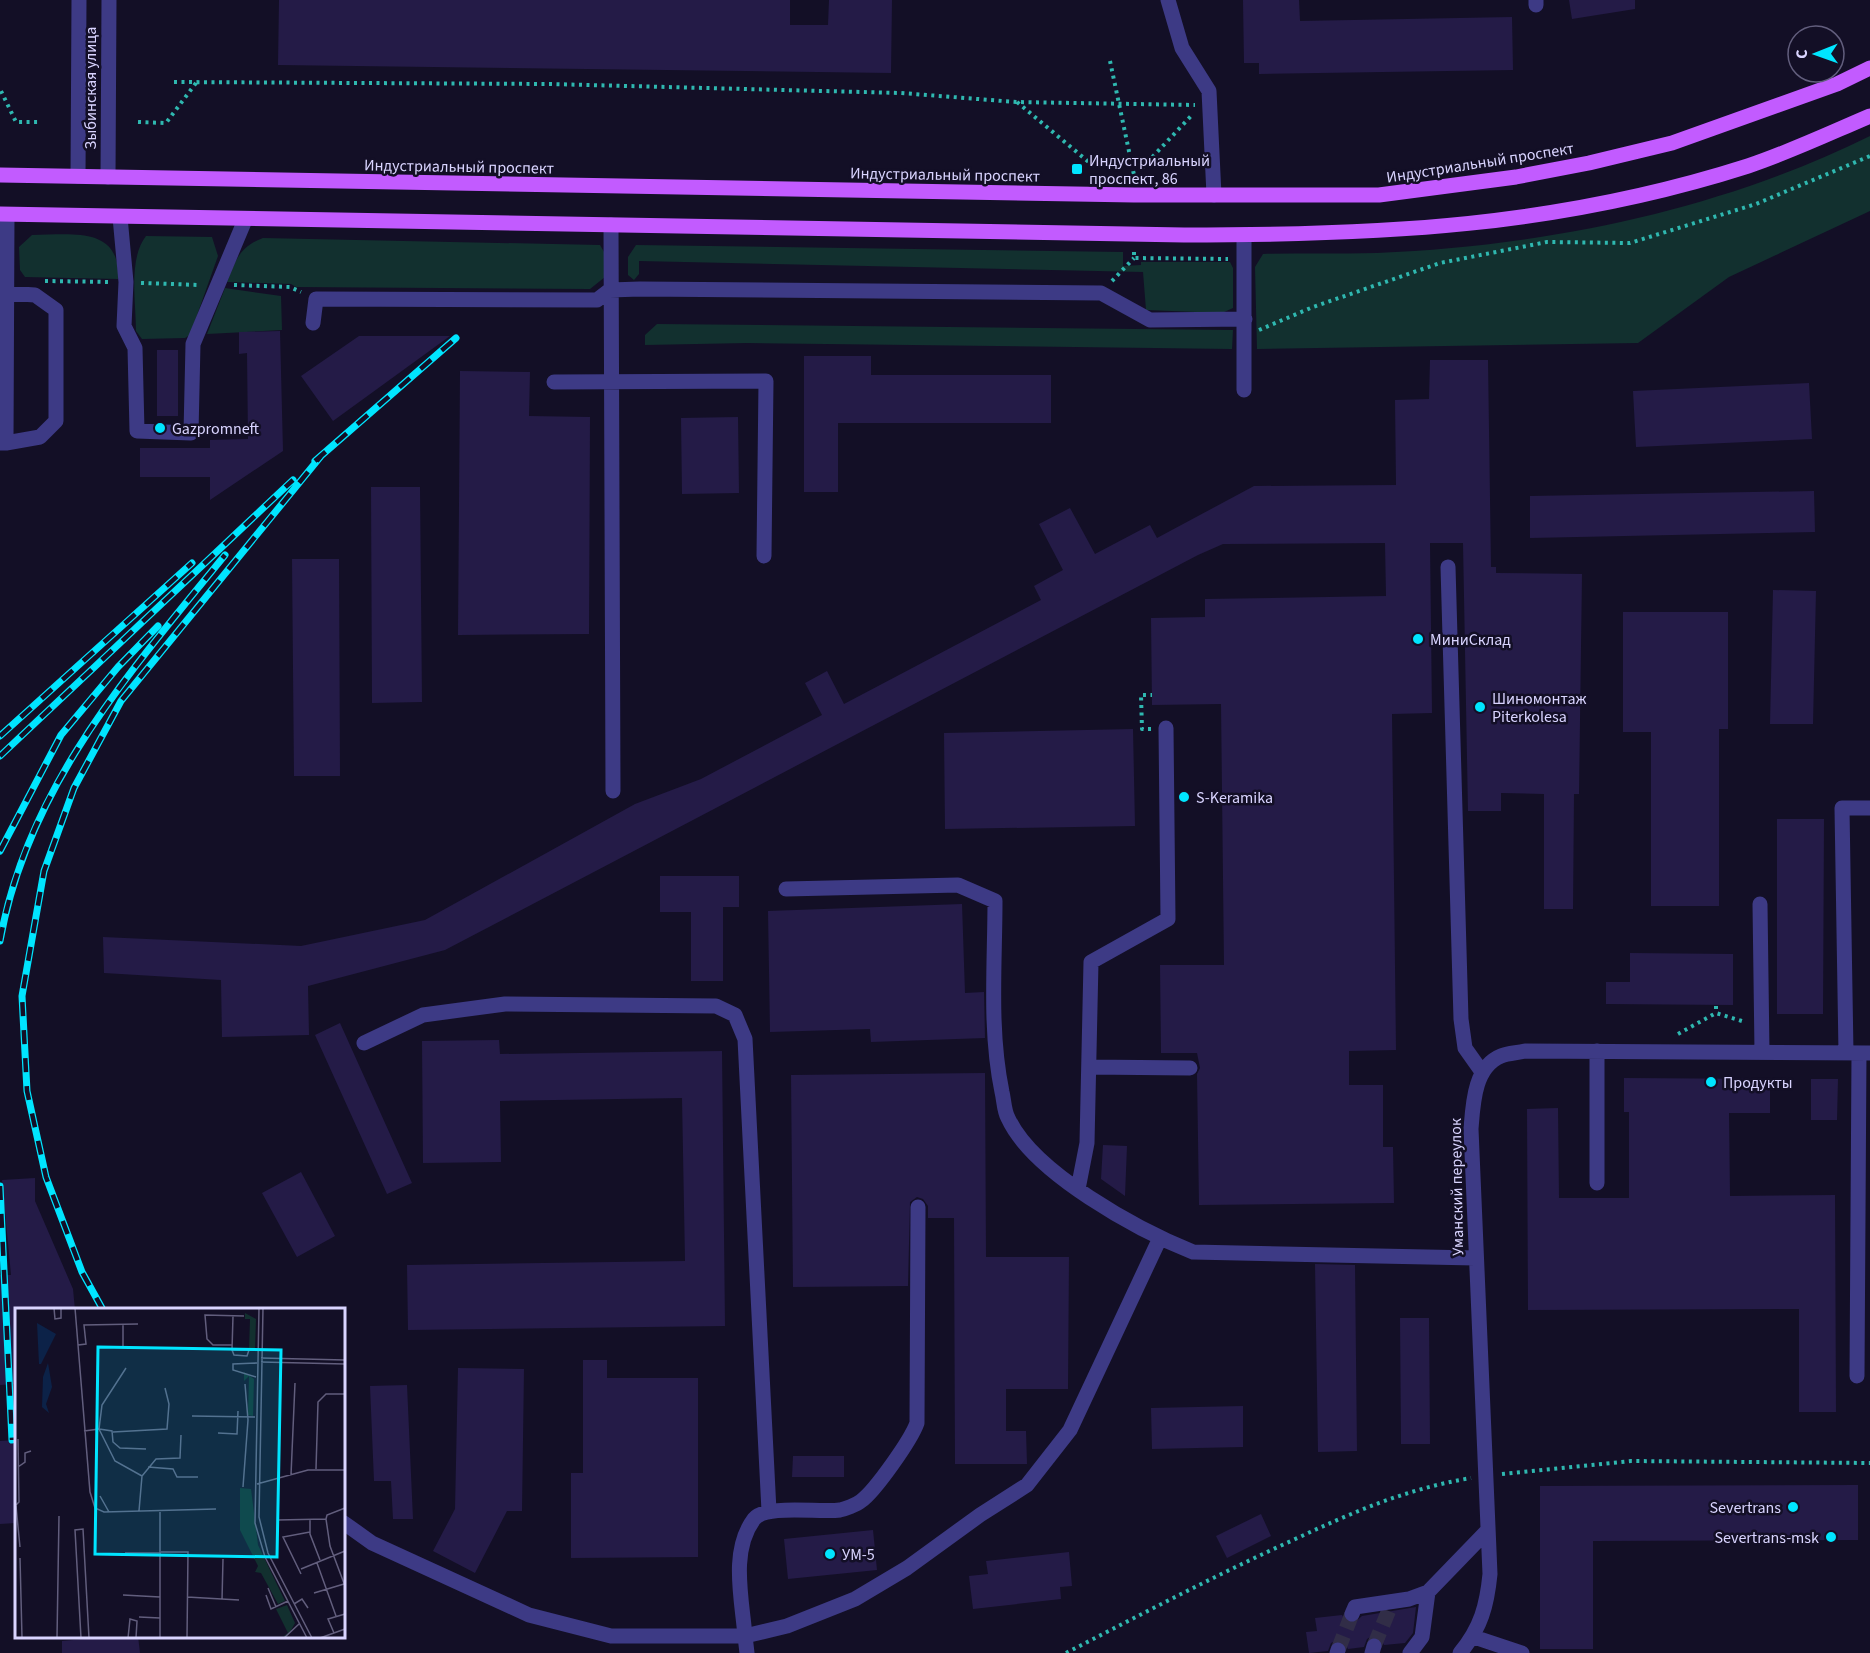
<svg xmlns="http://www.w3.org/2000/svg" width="1870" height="1653" font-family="'Source Sans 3',sans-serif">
<rect width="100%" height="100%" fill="#130f26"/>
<!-- green -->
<path fill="#12302f" d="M1870,136V211L1729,277L1638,343L1257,349L1255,267L1263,254C1301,253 1339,254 1377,253C1545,246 1719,211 1870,136Z
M32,235C70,235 121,225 118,279L25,277L20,270L19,247Z
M146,236L212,237L218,256L190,335L185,338L142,339L136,331C136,302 128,259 146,236Z
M263,238L600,245L607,257L605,277L590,289L296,287L291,284L227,282C236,260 239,247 263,238Z
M636,245L1123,252V266L1141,265V262H1230L1233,268V308L1222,313L1146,310L1143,272L639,261V274L634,280L628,275V257Z
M225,288L281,296L282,330L207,334Z
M657,324L1233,330L1232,349L747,343L645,345V335Z"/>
<!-- building -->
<path fill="#241b47" d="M279,0H790V25H828L829,0H892L891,73L278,65Z
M1243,0H1299L1300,21L1512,17L1513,70L1259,74V63H1244Z
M1569,0H1635V9L1572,19Z
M280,331L283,451L210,500V477H140V448H210V440L248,439L247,353L239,354V332Z
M359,336H450L333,421L301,376Z
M157,350H178V416H157Z
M804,356H871V375H1051V423H838V492H804Z
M1430,360H1488L1491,567H1496V573L1582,574L1579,794H1574L1573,909H1544V794L1501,793V811H1468L1463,543H1430L1432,713L1392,714L1396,1050L1349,1051V1085H1383V1147H1393L1394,1203L1199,1205L1197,1074L1200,1068L1197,1053H1161L1160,965H1224L1221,704L1152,705L1151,618L1205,617V599L1386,596L1385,543L1223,544L1198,555L445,950L308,986L309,1035L222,1037L221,980L104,973L103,937L301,946L425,920L635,804L701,779L822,715L805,683L827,671L844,704L1041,600L1034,586L1063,570L1039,524L1070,508L1095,554L1150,525L1157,538L1254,486L1396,485L1395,400L1429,399Z
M460,371L530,372L529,416L590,417L589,634L458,635Z
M1809,383L1812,439L1636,447L1633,391Z
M738,417L739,493L682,494L681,418Z
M371,487H420L422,702L372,703Z
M1814,491L1815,532L1530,538V496Z
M292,559H339L340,776H294Z
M1773,590L1816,591L1813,724H1770Z
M1623,612H1728V729H1719V906H1651V732H1623Z
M1133,729L1135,826L945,829L944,733Z
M1777,819H1824L1823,1014H1777Z
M660,876H739V907H723V981H691V912H660Z
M962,904L965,993L984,992L985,1038L871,1042L870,1029L770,1032L768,911Z
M1630,953L1733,954V1005L1606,1004V982H1630Z
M340,1023L412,1183L387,1194L315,1035Z
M499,1040L500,1054L722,1051L725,1326L408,1330L407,1265L685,1261L682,1098L500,1101L501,1162L423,1163L422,1041Z
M985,1073L986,1257H1069L1068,1389H1006V1431H1026L1027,1464H955L954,1218H928V1206L923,1199L917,1197L910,1202L908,1286L793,1287L791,1075Z
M1624,1078L1770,1079V1113H1729L1730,1196L1835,1195L1836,1412H1799V1309L1528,1310L1527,1109L1558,1108L1559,1198H1629V1112H1624Z
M1811,1079H1838L1837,1120H1811Z
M1103,1145L1127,1146L1125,1196L1101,1179Z
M301,1172L335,1236L297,1257L262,1193Z
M35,1178V1201L73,1289L75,1310H16V1384L0,1385V1275H11L2,1180Z
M1315,1264L1355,1265L1357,1451L1318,1452Z
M1400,1318H1429L1430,1444H1401Z
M583,1360H607V1378H698V1557L571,1558V1473H583Z
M458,1368L524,1369L522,1511H507L475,1573L433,1551L455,1509Z
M407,1385L413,1519H393L391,1481H374L370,1386Z
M1243,1406V1447L1152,1449L1151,1408Z
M16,1440V1523L0,1524V1441Z
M793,1456H844V1477H792Z
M1858,1485V1540L1593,1541V1649H1540V1486Z
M1261,1514L1271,1536L1227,1558L1216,1536Z
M873,1530L877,1570L788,1579L784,1539Z
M1069,1552L1072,1586L1060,1587L1061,1599L973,1609L969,1576L988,1574L986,1561Z
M1416,1607L1413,1633L1405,1643L1384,1645L1381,1639L1372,1636L1367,1639L1364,1647L1348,1649L1345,1643L1337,1640L1331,1643L1328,1651L1309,1653L1306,1632L1317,1631L1315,1618L1342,1615L1345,1620L1353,1624L1362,1616Z
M117,1636H138L140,1653H62V1641Z"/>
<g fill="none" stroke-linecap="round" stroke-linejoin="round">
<!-- minor-tunnel -->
<path stroke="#312d47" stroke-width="15" stroke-dasharray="15 8" stroke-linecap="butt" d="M1374,1646L1389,1610
M1338,1650L1352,1614"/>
<!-- path -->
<path stroke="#2fb8b0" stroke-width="4" stroke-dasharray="3 4.5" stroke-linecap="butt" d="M1110,61L1134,175
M174,82L550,84L901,93L1016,102L1195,105
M1,91L16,122H41
M1017,102L1097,169
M138,122L166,123L196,83
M1142,168L1193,114
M1134,252V258L1228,259
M45,281L110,282
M1112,281L1134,258
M141,283L200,285
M234,285L290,287L301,292
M1259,330L1313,307L1440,263L1547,242L1630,243L1756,204L1870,156
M1151,729H1142L1141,695H1152
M1716,1006V1013
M1678,1034L1716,1013L1745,1022
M1502,1474L1631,1461L1870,1463
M1066,1653C1140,1615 1214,1576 1291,1541C1351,1513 1405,1489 1471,1478"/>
<!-- minor -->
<path stroke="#3d3a85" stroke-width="15" d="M1168,0L1182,48L1209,91L1214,195
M1536,0V5
M78,176L79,0
M108,177L109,0
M120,217L126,282L124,326L135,348L137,431L191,433L193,344L245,220
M611,225L613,791
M1244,235V390
M313,323L316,299L597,300L610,290L640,289L1101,293L1150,320L1245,319
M554,382L766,381L764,556
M0,443H6L7,215
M6,443L40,437L56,421V310L35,295L6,293
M1448,567L1461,1019L1465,1048L1482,1072
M786,889L958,885L995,901C995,964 989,1029 1002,1092C1004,1100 1004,1111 1008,1118C1033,1173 1138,1230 1193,1252L1475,1258
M1760,904L1762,1052
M364,1043L423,1015L505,1004L716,1006L735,1015L745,1039L769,1511
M1597,1051V1183
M1846,1053L1842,808H1870
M1089,1067L1190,1068
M1078,1189L1087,1143L1091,962L1168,919L1166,728
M918,1207L917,1423C911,1440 875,1491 861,1501C856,1505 845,1509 840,1510C820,1513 766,1504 754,1519C730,1551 742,1599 745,1636L787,1626L855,1599L907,1568L980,1515L1027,1485L1070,1430L1160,1238
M1857,1376L1859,1053
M344,1523L372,1543L529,1615L611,1636H745L747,1653
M1352,1614L1355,1607L1409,1599L1428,1592L1488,1530
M1474,1637L1522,1653
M1337,1653L1338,1650
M1372,1653L1374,1646
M1410,1653L1422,1637L1428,1592
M1460,1653C1481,1628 1487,1605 1490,1574L1471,1129C1473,1104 1474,1067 1501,1056C1508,1053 1517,1053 1525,1051L1870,1053"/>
<!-- major -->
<path stroke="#c25bff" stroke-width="15" d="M0,175L1134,195H1379L1516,177L1589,163L1672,143L1837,84L1870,68
M0,214L1184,235C1382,235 1557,227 1748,166C1790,152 1830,133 1870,116"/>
<defs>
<path id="rail" d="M315,461L456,338
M0,736L192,563
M0,756L293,480
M0,851L61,735L118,667L158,626
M0,941C27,787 130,672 225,555
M0,1186L12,1440
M103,1310L82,1272L46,1177L27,1091L22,996L44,871L74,788L121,701L321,456"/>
</defs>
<!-- rail casing -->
<use href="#rail" stroke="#00e5ff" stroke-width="7"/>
<!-- rail -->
<use href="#rail" stroke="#130f26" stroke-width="4.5" stroke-dasharray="14" stroke-linecap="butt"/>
</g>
<!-- markers -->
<g fill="#00e5ff" stroke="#130f26" stroke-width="2">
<rect x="1071" y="163" width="12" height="12" rx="3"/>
<circle cx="160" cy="428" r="6"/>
<circle cx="1418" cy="639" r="6"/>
<circle cx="1480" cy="707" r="6"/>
<circle cx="1184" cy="797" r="6"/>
<circle cx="1711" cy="1082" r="6"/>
<circle cx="1793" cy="1507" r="6"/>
<circle cx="1831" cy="1537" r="6"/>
<circle cx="830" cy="1554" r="6"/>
</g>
<g text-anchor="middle" stroke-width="5" stroke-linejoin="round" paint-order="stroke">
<!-- street labels -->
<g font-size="16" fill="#d9d4ff" stroke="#130f26">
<text transform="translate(90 88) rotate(-90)" y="6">Зыбинская улица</text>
<text transform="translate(1480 162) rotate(-9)" y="6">Индустриальный проспект</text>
<text transform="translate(459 166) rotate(1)" y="6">Индустриальный проспект</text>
<text transform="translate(945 174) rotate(1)" y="6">Индустриальный проспект</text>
<text transform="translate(1456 1187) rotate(-91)" y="6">Уманский переулок</text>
</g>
<!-- poi labels -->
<g font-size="16" fill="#d9d4ff" stroke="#130f26" text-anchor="start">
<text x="1089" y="166">Индустриальный<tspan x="1089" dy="18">проспект, 86</tspan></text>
<text x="172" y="434">Gazpromneft</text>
<text x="1430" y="645">МиниСклад</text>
<text x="1492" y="704">Шиномонтаж<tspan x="1492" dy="18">Piterkolesa</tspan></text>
<text x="1196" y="803">S-Keramika</text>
<text x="1723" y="1088">Продукты</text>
<text x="1781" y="1513" text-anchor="end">Severtrans</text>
<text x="1819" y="1543" text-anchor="end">Severtrans-msk</text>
<text x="842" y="1560">УМ-5</text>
</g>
</g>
<!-- overview -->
<g transform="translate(15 1308)">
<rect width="330" height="330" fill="#130f26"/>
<path d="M230,5L241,11L240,41H234L235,11H230ZM229,64L239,71L238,108L233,107L234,68L229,73ZM225,180L236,181L243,237L270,293L263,296L246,265L240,264L243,258L225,222ZM272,297L280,315L274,326L267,329L273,325L261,301Z" fill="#12302f"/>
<path d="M22,15L41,26L26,56H24ZM33,55L37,79L31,96L34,105L27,99L28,69Z" fill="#0c2248"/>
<path fill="none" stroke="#625e7d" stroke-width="1.5" d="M39,0L40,11L46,10V0M60,0L75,184L80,200L89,204L201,201M244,0L240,215L250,249L292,330M248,0L244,209L253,245L297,330M218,8L217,42H242M108,17V39M63,37L71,36L69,17L123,16M217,37H198L192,31L190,7L229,8M217,42L219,47L232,48L234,42M246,50L330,52M246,54L330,56M241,69L218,62V56L242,55M177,108L240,109M69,123L84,121L87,97L111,60M98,124L152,121L154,96L150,80M203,125L222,126L223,103M3,159L10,154V145L16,143M133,159L158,161L162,169H183M301,161L303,94L311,86H330M276,167L280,75M127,168L100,153L84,121L97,123L98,134L105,140L131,141M242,176L293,162H330M228,179L233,112L230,76M85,188L94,204M0,198L4,194L3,131M1,198L5,239M330,200L312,207L311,211L315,238L330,278M124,203L127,168L141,151L165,150L166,127M295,211V226L305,252M262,212L311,211M146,244H173L172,330M110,245H146M5,250L7,330M302,255L321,308M286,261L330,243M286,266L268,229L295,224M253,280L261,299M299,285L329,276M108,287L145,289M251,287L256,301L273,293M172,289L224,292M207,292L208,251M279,296L287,291L293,300M124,309L145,310M319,325L313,311L330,306M42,330L44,208M66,330L60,222L68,221L74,330M113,330L115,311L122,313L121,330M145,330V204M269,330L284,316M305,330L330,321"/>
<path fill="#00e5ff" fill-opacity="0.15" stroke="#00e5ff" stroke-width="3" d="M83,39L266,42L262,249L80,246Z"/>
<rect width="330" height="330" fill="none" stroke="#d9d4ff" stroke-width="3"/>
</g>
<!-- north arrow -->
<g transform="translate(1816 54) rotate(269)"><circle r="28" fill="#130f26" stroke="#625e7d" stroke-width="1.5"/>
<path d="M0-4.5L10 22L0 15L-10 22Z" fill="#00e5ff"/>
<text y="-9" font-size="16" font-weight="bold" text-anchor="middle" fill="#d9d4ff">С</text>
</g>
</svg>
